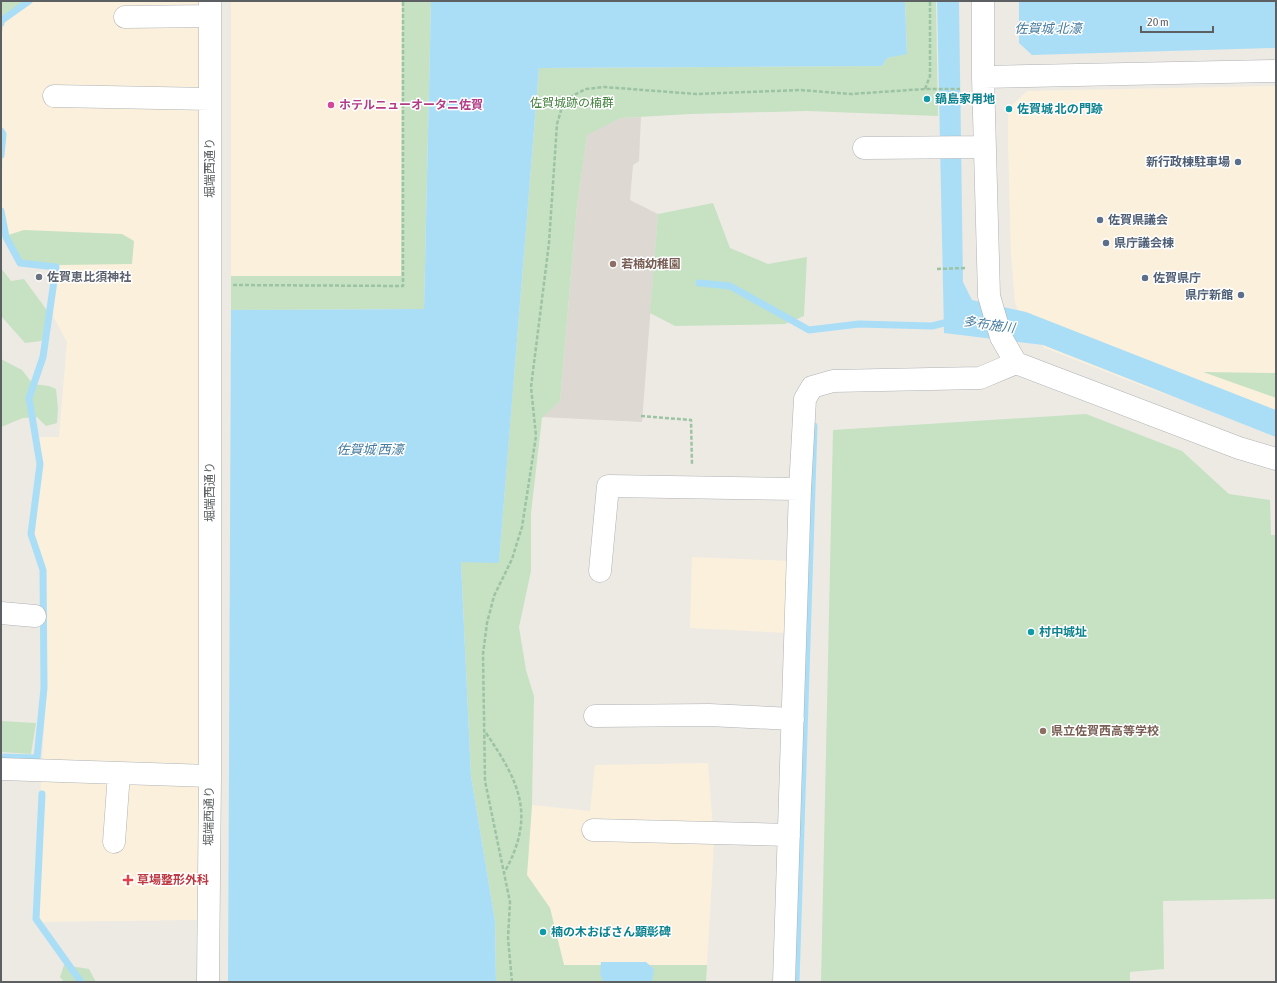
<svg xmlns="http://www.w3.org/2000/svg" width="1277" height="983" font-family="'Asap Condensed','Noto Sans JP',sans-serif">
<rect width="100%" height="100%" fill="#edeae4"/>
<!-- commercial -->
<path fill="#fbf0dc" d="M32,1H201L199,766L42,762L47,687L45,570L33,535L42,463L38,437H59L67,342L53,316L59,265L21,262L8,235L1,201L4,132L1,127V46L3,22L29,5Z
M231,1H402L401,276H231Z
M1276,86V433L1145,387L1045,348L1033,337L1019,315L1015,302L1011,254L1008,144V118L1010,107L1027,91Z
M692,557L790,561L788,633L690,628Z
M708,763L714,842L707,965H564L550,908L527,875L532,805L590,811L595,765Z
M41,780L199,786L197,920L35,922Z"/>
<!-- education -->
<path fill="#ddd9d2" d="M641,117L639,161L633,165L630,200L658,214L642,422L542,417L560,401L577,206L587,134L621,118Z"/>
<!-- green -->
<path fill="#c6e2c3" d="M1,1H32L29,5L3,22L1,46Z
M402,1H431L424,309L231,310V276H401Z
M905,1H936L938,116L807,111L690,114L621,118L587,135L577,206L560,401L542,418L531,513V571L519,627L526,670L534,696L532,805L527,875L550,908L564,965H707L706,982H496L495,921L471,776L461,562H499L539,68L882,66L887,58L907,53Z
M713,203L730,248L768,264L807,257L804,316L785,324L675,326L650,313L658,214Z
M24,230L122,234L134,241L132,264L59,265L21,262L8,235Z
M1,268L11,281L24,279L46,309L51,326L41,341L25,343L1,316Z
M1,359L22,370L33,384L49,386L56,389L58,408L57,423L46,426L37,417L23,418L1,427Z
M1203,372L1276,373V398Z
M1086,414L1182,451L1229,494L1270,500L1271,535H1276V899L1163,901L1164,969L1130,972V982H821L833,430Z
M1,721L36,723L31,754L1,752Z
M64,965L89,969L96,982H64L60,977Z"/>
<!-- water -->
<path fill="#aadef7" d="M431,1H905L907,54L887,58L882,66L539,68L499,563L461,562L471,776L495,921L496,982H228L231,310L424,309Z
M937,1H959L963,282L972,300L1026,312L1276,410V437L1043,345L944,333Z
M1019,1H1276V48L1032,55L1019,43Z
M601,962H646L654,969L652,982H604L600,975Z"/>
<g fill="none" stroke-linecap="round" stroke-linejoin="round">
<!-- stream -->
<path stroke="#aadef7" stroke-width="7" d="M1,23V21L29,1
M1,131L3,134L1,155
M1,211L6,237L20,263L56,267L43,357L29,398L40,464L31,534L43,570L44,688L37,758L1,757
M699,283L730,286L809,330L859,324L932,326L952,321
M42,794L36,919L81,982
M796,982L814,426"/>
<defs>
<path id="minor" d="M983,1V77L989,296L1001,337L1016,363L1239,448L1276,459
M125,17L210,16
M983,77L1276,71
M54,96L210,99
M864,148L985,147
M600,571L608,486L800,489
M1,613L35,616
M595,716L709,715L793,719
M1,769L210,776
M593,830L789,835
M114,842L119,773
M208,982L210,776V1
M784,982L800,489L805,399L812,387L833,381L980,378L1016,363"/>
</defs>
<!-- minor casing -->
<use href="#minor" stroke="#afb2b5" stroke-width="23"/>
<!-- path -->
<path stroke="#9cc3a4" stroke-width="2.5" stroke-dasharray="4 2" stroke-linecap="butt" d="M925,89L930,76V1
M937,269L965,268
M233,285L403,286V1
M641,416L691,420L692,465
M486,733C520,783 536,816 504,873
M512,982L508,938L510,902L485,781L483,654L487,623L494,596L512,559L522,527L536,436L531,387L549,243L557,124L562,107L572,96L586,89L604,87L696,94L800,90L851,94L925,89H960"/>
<!-- minor -->
<use href="#minor" stroke="#fff" stroke-width="22"/>
</g>
<!-- markers -->
<g fill="#0f9aa8" stroke="#fff" stroke-width="1.5">
<circle cx="927" cy="99" r="4"/>
<circle cx="1009" cy="109" r="4"/>
<circle cx="1031" cy="632" r="4"/>
<circle cx="543" cy="932" r="4"/>
</g>
<circle fill="#d1479c" stroke="#fff" stroke-width="1.5" cx="331" cy="105" r="4"/>
<g fill="#5c6f8a" stroke="#fff" stroke-width="1.5">
<circle cx="1238" cy="162" r="4"/>
<circle cx="1100" cy="220" r="4"/>
<circle cx="1106" cy="243" r="4"/>
<circle cx="1145" cy="278" r="4"/>
<circle cx="1241" cy="295" r="4"/>
</g>
<g fill="#8d6e63" stroke="#fff" stroke-width="1.5">
<circle cx="613" cy="264" r="4"/>
<circle cx="1043" cy="731" r="4"/>
</g>
<circle fill="#6b7280" stroke="#fff" stroke-width="1.5" cx="39" cy="277" r="4"/>
<path fill="#e0444e" stroke="#fff" stroke-width="1.5" d="M126 874h4v4h4v4h-4v4h-4v-4h-4v-4h4z"/>
<g text-anchor="middle" stroke-width="3" stroke-linejoin="round" paint-order="stroke">
<!-- culture labels -->
<g font-size="12" font-weight="bold" fill="#0d838f" stroke="#fff" text-anchor="start">
<text x="935" y="103">鍋島家用地</text>
<text x="1017" y="113">佐賀城 北の門跡</text>
<text x="1039" y="636">村中城址</text>
<text x="551" y="936">楠の木おばさん顕彰碑</text>
</g>
<!-- park labels -->
<g font-size="12" fill="#42813d" stroke="#fff">
<text x="572" y="107">佐賀城跡の楠群</text>
</g>
<!-- hotel labels -->
<g font-size="12" font-weight="bold" fill="#b23c85" stroke="#fff" text-anchor="start">
<text x="339" y="109">ホテルニューオータニ佐賀</text>
</g>
<!-- service labels -->
<g font-size="12" font-weight="bold" fill="#4e5e75" stroke="#fff" text-anchor="start">
<text x="1230" y="166" text-anchor="end">新行政棟駐車場</text>
<text x="1108" y="224">佐賀県議会</text>
<text x="1114" y="247">県庁議会棟</text>
<text x="1153" y="282">佐賀県庁</text>
<text x="1233" y="299" text-anchor="end">県庁新館</text>
</g>
<!-- street labels -->
<g font-size="12" fill="#5c6063" stroke="#fff">
<text transform="translate(210 168) rotate(-90)" y="4">堀端西通り</text>
<text transform="translate(210 492) rotate(-90)" y="4">堀端西通り</text>
<text transform="translate(209 816) rotate(-89)" y="4">堀端西通り</text>
</g>
<!-- education labels -->
<g font-size="12" font-weight="bold" fill="#785e54" stroke="#fff" text-anchor="start">
<text x="621" y="268">若楠幼稚園</text>
<text x="1051" y="735">県立佐賀西高等学校</text>
</g>
<!-- worship labels -->
<g font-size="12" font-weight="bold" fill="#5b616d" stroke="#fff" text-anchor="start">
<text x="47" y="281">佐賀恵比須神社</text>
</g>
<!-- health labels -->
<g font-size="12" font-weight="bold" fill="#be3a42" stroke="#fff" text-anchor="start">
<text x="137" y="884">草場整形外科</text>
</g>
<!-- water labels -->
<g font-size="13" font-style="italic" fill="#467b9f" stroke="#fff">
<text x="1048" y="33">佐賀城 北濠</text>
<text transform="translate(989 324) rotate(8)" y="5">多布施川</text>
<text x="370" y="454">佐賀城 西濠</text>
</g>
</g>
<!-- border -->
<rect width="1277" height="983" fill="none" stroke="#5c6063" stroke-width="4"/>
<!-- scale -->
<path d="M1141 26v6h72v-6" fill="none" stroke="#5c6063" stroke-width="2"/>
<text x="1147" y="26" font-size="12" fill="#5c6063" stroke="#ffffff" stroke-width="3" paint-order="stroke">20 m</text>
</svg>
